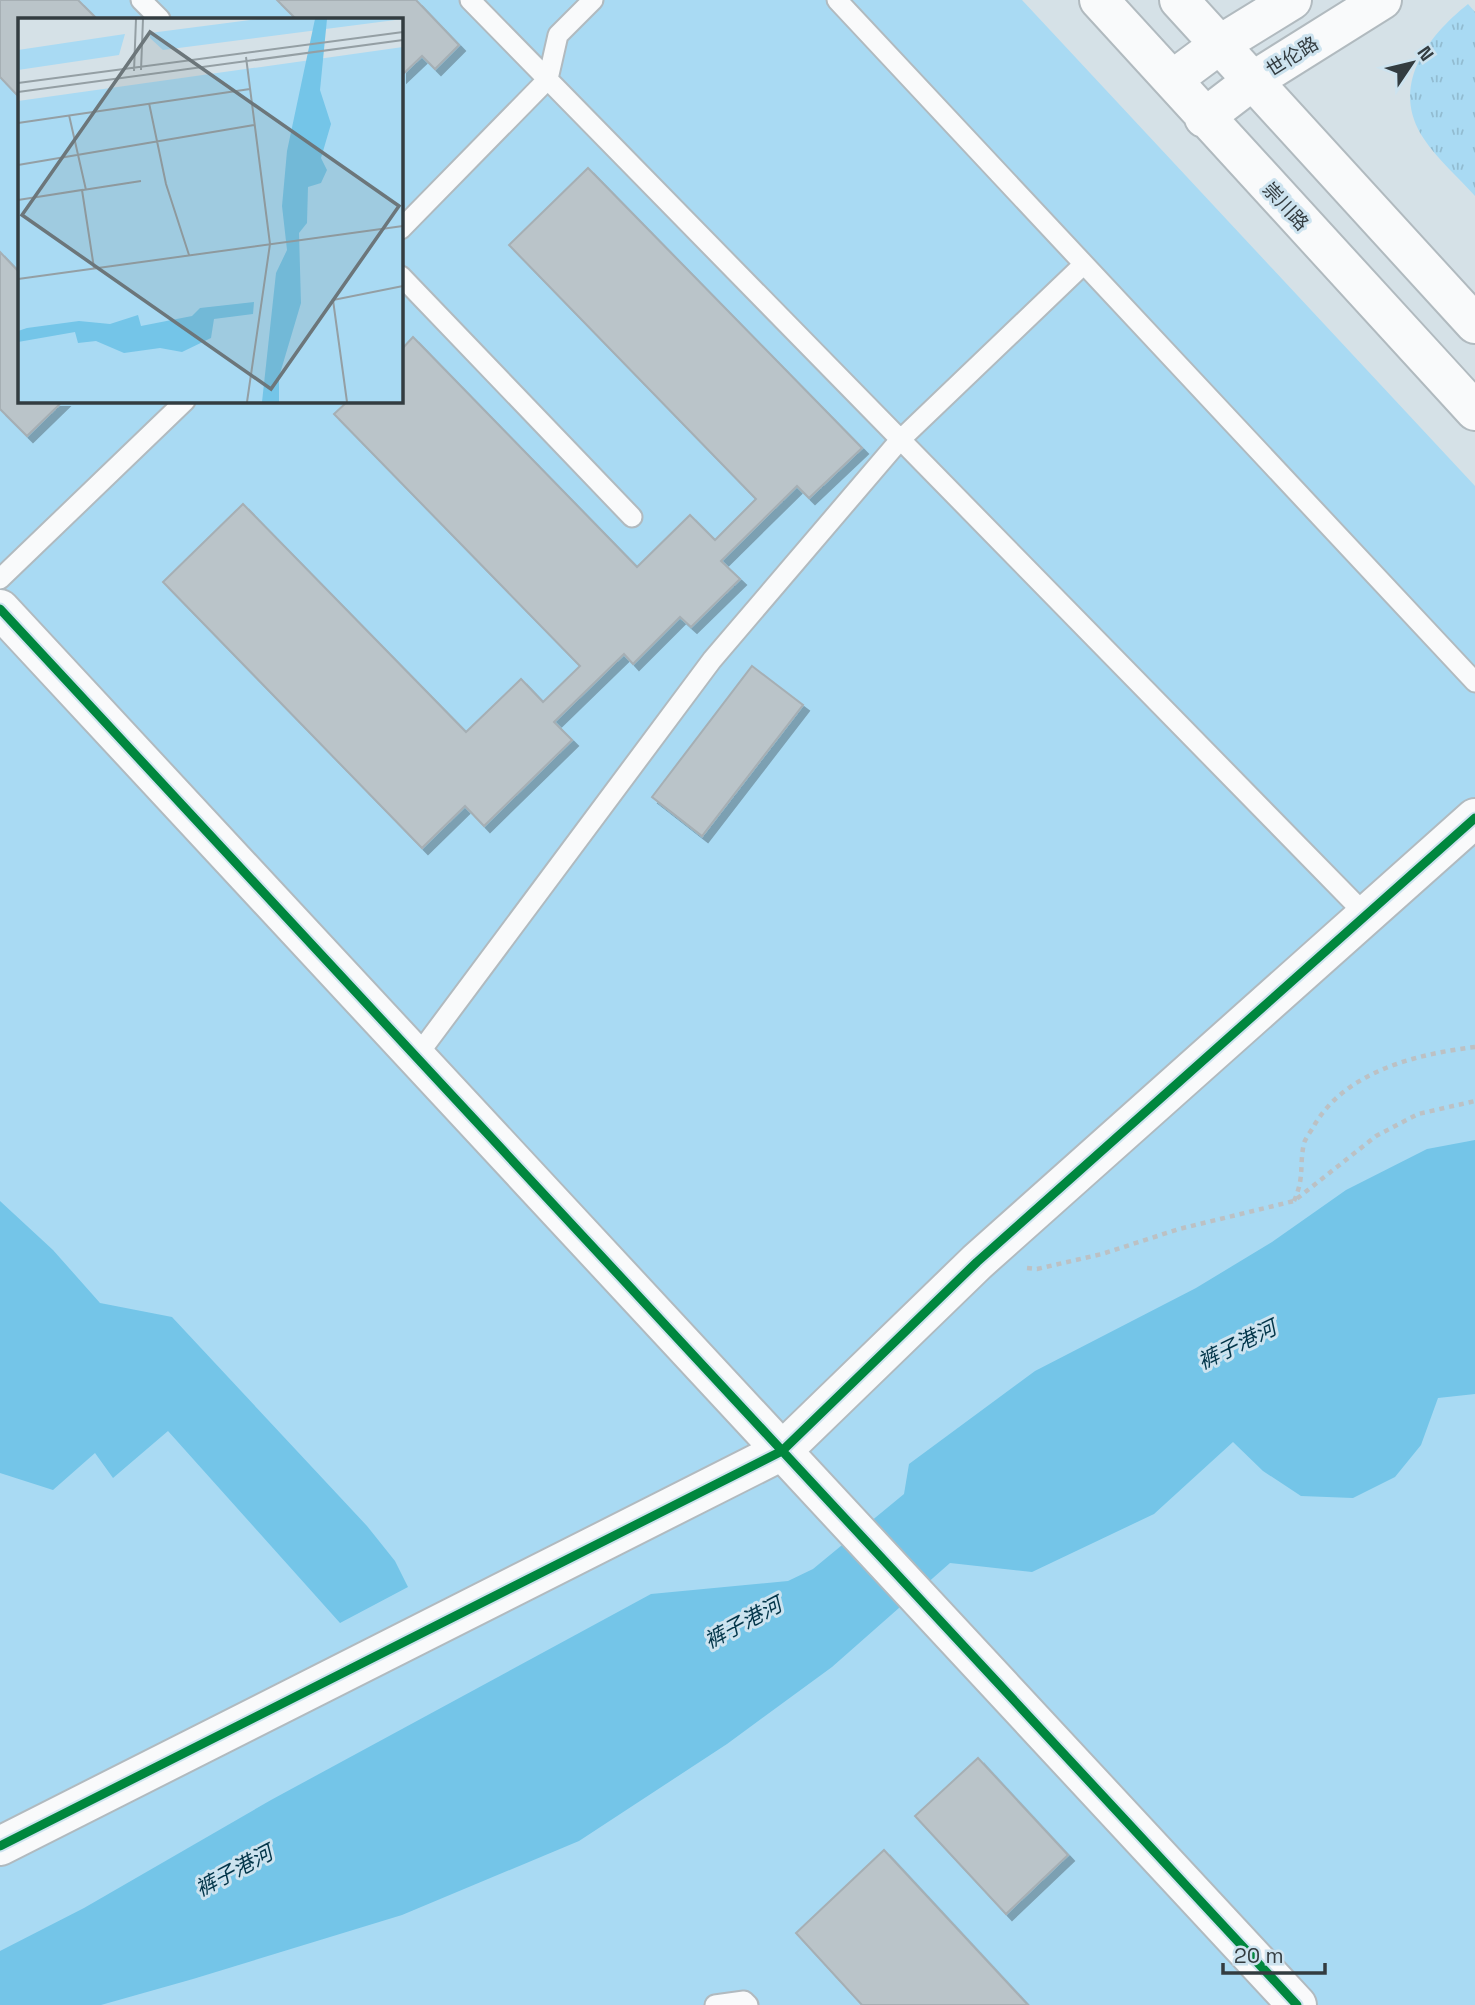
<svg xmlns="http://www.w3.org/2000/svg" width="1475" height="2005" font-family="'Space Grotesk','Noto Sans SC',sans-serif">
<defs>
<pattern id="grass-tufts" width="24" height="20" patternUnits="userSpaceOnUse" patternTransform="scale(1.75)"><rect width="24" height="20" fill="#a9daf3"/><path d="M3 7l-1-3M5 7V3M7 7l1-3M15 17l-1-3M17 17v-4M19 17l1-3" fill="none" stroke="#92bcd1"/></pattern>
<filter id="shadow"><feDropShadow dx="6" dy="6" stdDeviation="0" flood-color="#0004"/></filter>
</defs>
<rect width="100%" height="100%" fill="#d5e1e7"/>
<!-- grass -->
<path fill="url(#grass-tufts)" d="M1468,4L1475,12V196C1459,178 1437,159 1424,139C1389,86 1427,37 1468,4Z"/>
<!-- park -->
<path fill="#a9daf3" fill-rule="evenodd" d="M0,0H1022L1475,486V2005H0ZM19,19H401V401H19Z"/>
<!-- water -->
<path fill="#74c5e8" d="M1475,1140V1394L1438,1398L1421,1445L1395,1477L1353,1498L1301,1496L1263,1471L1233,1442L1154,1514L1032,1572L950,1563L832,1667L727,1744L579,1841L402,1915L193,1979L101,2005H0V1951L84,1908L271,1800L651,1594L788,1581L813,1569L904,1494L909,1464L1035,1371L1196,1288L1272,1242L1346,1190L1427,1149Z
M0,1201L53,1250L100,1303L172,1317L367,1526L395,1561L408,1587L340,1623L168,1431L113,1478L95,1453L53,1490L0,1473Z"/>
<!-- building -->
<path fill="#bac4c9" stroke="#a6afb4" stroke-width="2" filter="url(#shadow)" d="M0,0H78L97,19H19V97L0,77Z
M277,0H416L459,45L435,69L422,56L401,76V19H296Z
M588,168L862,448L809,498L797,486L721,561L740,579L691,627L680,617L633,664L624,654L554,722L572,740L484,826L465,806L422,848L163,582L243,504L466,732L521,679L543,702L580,666L334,414L348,401H401V350L413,337L637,567L690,515L715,540L756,499L509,245Z
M0,252L19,272V401H63L27,436L0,409Z
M752,666L803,705L702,836L652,797Z
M978,1758L1068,1855L1006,1914L915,1816Z
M884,1850L1028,2005H862L796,1933Z"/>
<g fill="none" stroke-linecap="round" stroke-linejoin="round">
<defs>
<path id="lane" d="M141,0L160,19
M470,0L1366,915
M837,0L1475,682
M401,229L548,79L558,35L593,0
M401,276L632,517
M0,579L185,401
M417,1056L712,660L899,441L1084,264
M715,2005L744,2001L748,2005"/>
<path id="street" d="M0,609L1297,2005
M0,1846L782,1451L977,1262L1475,818"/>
<path id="secondary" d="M1099,0L1475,411
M1179,0L1475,324
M1172,80L1219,45L1292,0
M1204,118L1251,82L1382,0"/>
</defs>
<!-- lane casing -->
<use href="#lane" stroke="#b1babf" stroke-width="23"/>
<!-- street casing -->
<use href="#street" stroke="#b1babf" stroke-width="42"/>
<!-- secondary casing -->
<use href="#secondary" stroke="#b1babf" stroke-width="42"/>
<!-- path -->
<path stroke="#bcc1c4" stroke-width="4.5" stroke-dasharray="5 5" stroke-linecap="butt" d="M1294,1201C1305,1176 1299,1166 1304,1143C1306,1137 1312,1130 1315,1124C1347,1071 1417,1054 1475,1047
M1027,1268L1037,1269L1102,1254L1179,1229L1294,1201L1376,1136L1418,1114L1475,1101"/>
<!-- lane -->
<use href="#lane" stroke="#f9fafb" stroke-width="19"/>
<!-- street -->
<use href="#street" stroke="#f9fafb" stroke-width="38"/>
<!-- secondary -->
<use href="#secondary" stroke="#f9fafb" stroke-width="38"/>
<defs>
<path id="cycleway" d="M0,609L1297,2005
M0,1846L782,1451L977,1262L1475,818"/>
</defs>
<!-- cycleway casing -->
<use href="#cycleway" stroke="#cde3ef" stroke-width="13"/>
<!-- cycleway -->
<use href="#cycleway" stroke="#00873e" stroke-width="9"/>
</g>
<g text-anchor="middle" stroke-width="6" stroke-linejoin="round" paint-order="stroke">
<!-- street labels -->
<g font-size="19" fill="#333c40" stroke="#cde3ef">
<text transform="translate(1292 56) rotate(-32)" y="7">世伦路</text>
<text transform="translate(1286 206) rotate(47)" y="7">崇川路</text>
</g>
<!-- water labels -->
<g font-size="21" font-style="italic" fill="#023549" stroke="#cde3ef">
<text transform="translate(1237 1345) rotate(-26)" y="7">裤子港河</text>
<text transform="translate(743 1623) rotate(-28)" y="7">裤子港河</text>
<text transform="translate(234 1871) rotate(-28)" y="7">裤子港河</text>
</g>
</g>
<!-- overview -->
<g transform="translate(18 18)">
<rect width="385" height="385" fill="#d5e1e7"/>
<path d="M239,1H385L145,32L132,20V15ZM107,16L101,37L0,52V32Z" fill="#a9daf3"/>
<path d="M385,29V384H0V83Z" fill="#a9daf3"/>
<path d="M297,1H309L302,72L313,106L303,140L309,152L303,165L290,169L289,205L281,215L283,285L261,359V384H244L258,255L269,232L264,188L269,133ZM236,284L235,296L196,301L193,320L164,334L142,330L106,335L78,323L60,325L57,314L0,324V313L9,310L61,303L92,306L120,297L123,308L174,298L182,290Z" fill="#74c5e8"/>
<path fill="none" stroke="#949fa4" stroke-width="2" d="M228,39L252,226L229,384M123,52L125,1M116,53L118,1M0,65L385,14M0,74L385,22M131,85L148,166L171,237M51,97L68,172M0,105L232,71M0,147L236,107M65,172L123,163M0,182L64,172L76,250M0,261L385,208M329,384L315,282L385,268"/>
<path fill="#6c767a" fill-opacity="0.15" stroke="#6c767a" stroke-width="3.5" d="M132,14L381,188L253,371L4,197Z"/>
<rect width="385" height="385" fill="none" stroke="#333c40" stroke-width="3.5"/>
</g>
<!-- north arrow -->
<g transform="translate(1412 63) rotate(55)" stroke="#cde3ef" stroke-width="5" paint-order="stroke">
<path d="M0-5L12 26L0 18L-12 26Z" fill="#333c40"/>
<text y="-10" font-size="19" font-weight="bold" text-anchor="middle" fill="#333c40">N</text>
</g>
<!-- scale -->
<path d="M1223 1963v10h102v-10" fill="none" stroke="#333c40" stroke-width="3.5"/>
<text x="1234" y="1963" font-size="21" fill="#333c40" stroke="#cde3ef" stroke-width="5" paint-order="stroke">20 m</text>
</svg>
